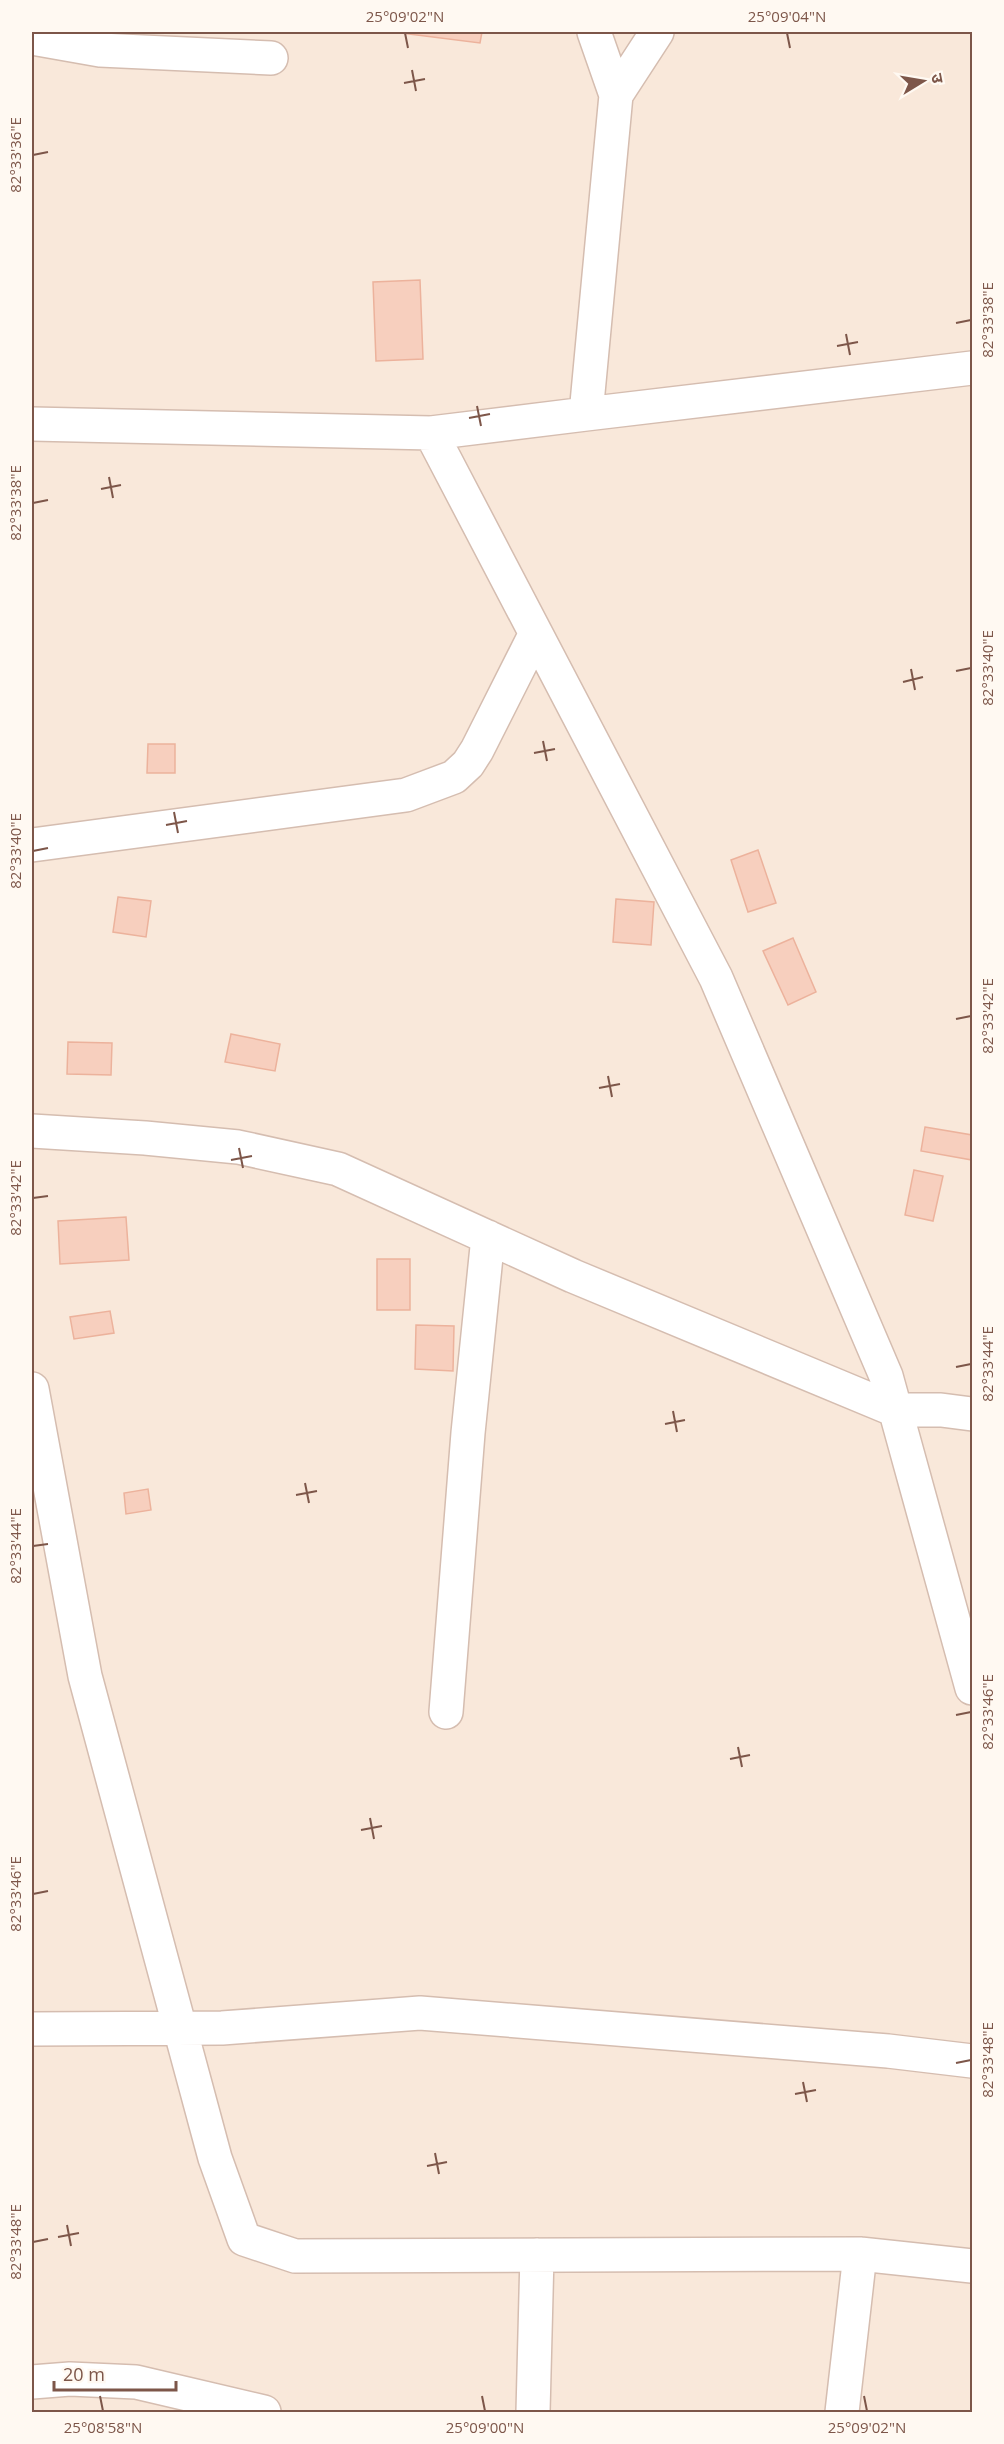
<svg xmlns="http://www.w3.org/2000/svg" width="1004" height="2444" font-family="'Open Sans','Noto Sans Devanagari',sans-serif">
<rect width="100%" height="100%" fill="#fef4ea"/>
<!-- residential -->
<path fill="#f9e8da" d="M32,32H972V2412H32Z"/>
<!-- building -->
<path fill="#f7cfbe" stroke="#ecb29c" stroke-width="1.5" d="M393,32H482L480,43Z
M420,280L423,359L376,361L373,282Z
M148,744H175V773H147Z
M758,850L776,903L748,912L731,860Z
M118,897L151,901L146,937L113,932Z
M616,899L654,902L651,945L613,942Z
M793,938L816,992L788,1005L763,951Z
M231,1034L280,1044L275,1071L225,1062Z
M68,1042L112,1043L111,1075L67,1074Z
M925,1127L972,1135V1160L921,1151Z
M914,1170L943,1176L933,1221L905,1215Z
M126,1217L129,1260L60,1264L58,1221Z
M377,1259H410V1310H377Z
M110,1311L114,1333L74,1339L70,1317Z
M416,1325L454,1326L453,1371L415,1369Z
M148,1489L151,1510L126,1514L124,1493Z"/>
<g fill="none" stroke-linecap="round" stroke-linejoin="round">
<defs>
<path id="minor" d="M32,38L100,50L271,58
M616,95L657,32
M586,414L972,368
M32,424L431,433L716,978L886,1376L972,1688
M431,433L586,414L616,95L594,32
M32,845L406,795L454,777L468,764L477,750L535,635
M32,1131L145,1138L238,1147L338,1169L573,1276L895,1410H941L972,1414
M32,1389L85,1676L215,2158L244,2239L295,2256L860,2254L972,2266
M446,1712L468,1433L488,1237
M32,2029L222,2028L420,2013L888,2051L972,2061
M32,2382L70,2379L136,2382L264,2412
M533,2412L537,2255
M842,2412L860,2254"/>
</defs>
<!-- minor casing -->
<use href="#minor" stroke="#d5bdb0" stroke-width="36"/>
<!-- minor -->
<use href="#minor" stroke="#fff" stroke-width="33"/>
</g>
<!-- ticks -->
<path fill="none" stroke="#7d5649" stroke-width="2" d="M405,33L408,48M787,33L790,48M412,70L416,91M404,83L425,79M33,155L48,152M956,323L971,320M846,334L850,355M837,346L858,342M477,406L481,426M469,418L490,414M109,477L113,498M101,489L121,485M33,503L48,500M911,669L915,690M956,671L971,668M903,682L923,677M543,741L547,761M534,753L555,749M174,812L178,833M166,825L187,821M33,851L48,848M956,1019L971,1016M608,1076L612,1097M599,1088L620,1084M239,1148L243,1168M231,1160L252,1156M33,1198L48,1196M956,1367L971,1364M673,1411L677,1432M665,1424L685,1420M305,1483L309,1503M296,1495L317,1491M33,1546L48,1544M956,1715L971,1712M738,1747L742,1767M730,1759L750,1755M370,1818L374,1839M361,1830L382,1826M33,1894L48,1891M956,2063L971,2060M803,2082L807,2102M795,2094L816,2090M435,2153L439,2174M427,2166L447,2162M67,2225L71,2246M58,2237L79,2233M33,2242L48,2239M100,2396L103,2411M482,2396L485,2411M864,2396L867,2411"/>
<!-- border -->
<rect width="1004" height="2444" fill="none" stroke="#fff9f2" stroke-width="66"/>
<!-- north arrow -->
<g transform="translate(923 81) rotate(79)" stroke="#fff9f2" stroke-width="4.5" paint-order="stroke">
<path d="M0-4.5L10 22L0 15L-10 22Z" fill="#7d5649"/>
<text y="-9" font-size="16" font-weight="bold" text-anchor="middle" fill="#7d5649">उ</text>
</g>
<!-- scale -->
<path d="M54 2381v9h122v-9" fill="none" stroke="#7d5649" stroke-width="3"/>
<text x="63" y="2381" font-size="18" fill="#7d5649" stroke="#fff9f2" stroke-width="4.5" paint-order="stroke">20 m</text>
<rect x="33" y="33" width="938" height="2378" fill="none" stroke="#7d5649" stroke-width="2"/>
<g font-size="15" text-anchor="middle" fill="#7d5649">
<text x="405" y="22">25°09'02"N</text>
<text x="787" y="22">25°09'04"N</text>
<text transform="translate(16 155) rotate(-90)" y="5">82°33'36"E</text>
<text transform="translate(988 320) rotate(-90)" y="5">82°33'38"E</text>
<text transform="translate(16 503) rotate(-90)" y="5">82°33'38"E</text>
<text transform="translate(988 668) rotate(-90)" y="5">82°33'40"E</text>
<text transform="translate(16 851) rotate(-90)" y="5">82°33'40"E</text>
<text transform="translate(988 1016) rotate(-90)" y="5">82°33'42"E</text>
<text transform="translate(16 1198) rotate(-90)" y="5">82°33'42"E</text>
<text transform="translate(988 1364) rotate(-90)" y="5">82°33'44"E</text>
<text transform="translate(16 1546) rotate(-90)" y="5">82°33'44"E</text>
<text transform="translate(988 1712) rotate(-90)" y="5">82°33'46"E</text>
<text transform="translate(16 1894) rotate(-90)" y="5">82°33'46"E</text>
<text transform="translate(988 2060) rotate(-90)" y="5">82°33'48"E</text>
<text transform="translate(16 2242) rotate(-90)" y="5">82°33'48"E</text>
<text x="103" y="2433">25°08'58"N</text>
<text x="485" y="2433">25°09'00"N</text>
<text x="867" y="2433">25°09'02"N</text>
</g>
</svg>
